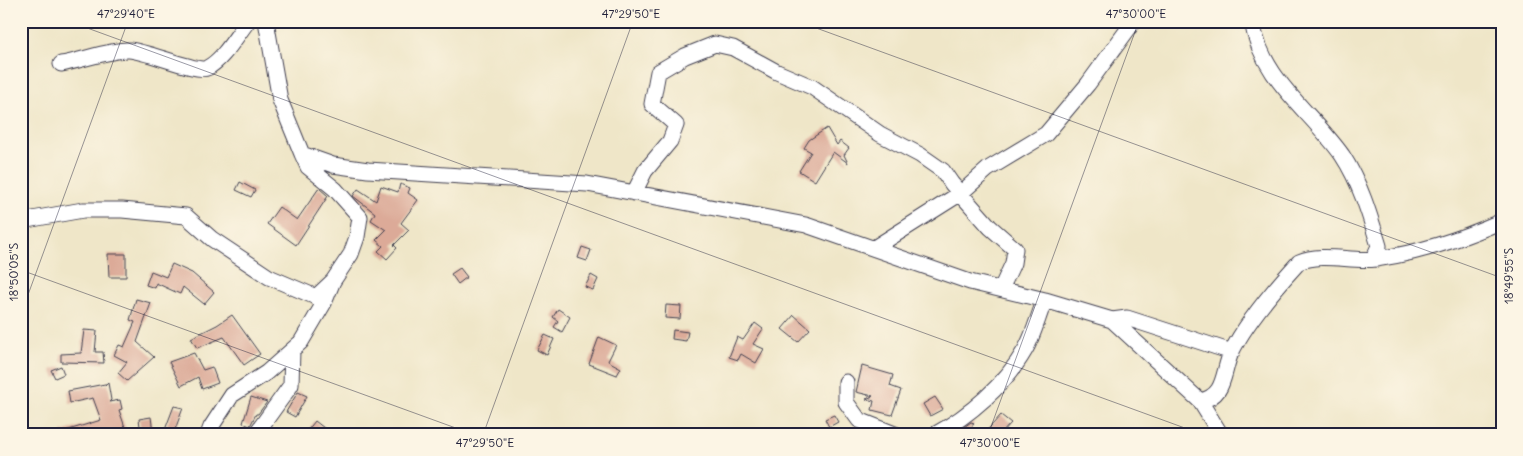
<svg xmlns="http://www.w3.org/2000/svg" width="1523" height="456" font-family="Delius,sans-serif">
<rect width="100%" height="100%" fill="#fcf5e5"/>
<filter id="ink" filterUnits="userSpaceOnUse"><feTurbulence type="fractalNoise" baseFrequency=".02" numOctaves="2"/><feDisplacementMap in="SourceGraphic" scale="10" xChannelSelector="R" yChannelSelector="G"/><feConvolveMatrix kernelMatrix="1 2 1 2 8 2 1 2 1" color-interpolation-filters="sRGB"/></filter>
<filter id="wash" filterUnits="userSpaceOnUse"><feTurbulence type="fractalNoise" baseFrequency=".0096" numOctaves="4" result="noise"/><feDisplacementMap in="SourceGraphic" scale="20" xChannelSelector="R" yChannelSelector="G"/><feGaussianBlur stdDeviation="1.12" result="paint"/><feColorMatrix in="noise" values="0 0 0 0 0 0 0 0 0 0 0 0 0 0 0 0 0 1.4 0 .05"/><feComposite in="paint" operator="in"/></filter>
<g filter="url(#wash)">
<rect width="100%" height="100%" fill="#efe6c8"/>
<g id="blocks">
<!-- building -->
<path fill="#dcaa98" d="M827,128L837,145L840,141L849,148L844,155L848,163L833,152L815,181L799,171L811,152L804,148L809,140Z
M240,182L255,190L251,197L236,190Z
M400,184L410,188L408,193L418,200L401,223L409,230L394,245L397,248L387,259L378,251L383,246L376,240L386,230L371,220L375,213L353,196L358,189L376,201L381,186L398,192Z
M319,188L328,196L296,245L267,224L279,207L297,220Z
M582,247L591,250L587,261L578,258Z
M108,254H126V277H109Z
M172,264L192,273L214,292L204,304L183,287L180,294L156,283L155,288L146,285L151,271L166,277Z
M460,268L467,277L458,284L451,274Z
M591,275L598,279L593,290L585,287Z
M136,299L151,303L137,342L154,357L127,381L118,373L127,362L114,355L119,345L124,347L135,322L130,320Z
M666,305L681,306L680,319L665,318Z
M558,309L570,317L562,332L554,327L558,321L553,317Z
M232,315L260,354L244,365L224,337L197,348L191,338L217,325Z
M794,315L810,329L798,342L782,329Z
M755,323L763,329L753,344L764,349L756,363L741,354L738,360L729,357L737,337L743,340Z
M84,330L97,331L95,352H103L104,363L61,362V354L81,353Z
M673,330L688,332L686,341L672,339Z
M545,335L554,339L547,355L537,350Z
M599,337L616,345L608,361L621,368L617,375L589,364Z
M194,353L203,370L212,367L218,383L202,389L198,377L181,386L169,362Z
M61,366L64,374L55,378L51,370Z
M862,366L893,375L890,386L901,390L892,415L872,410L874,401L866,399L873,396L856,392Z
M108,383L111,400L109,402L120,400L122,409L119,410L126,430L108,434L107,430L91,435H63L62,432L101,420L93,398L70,403L68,391L105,384V386Z
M298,392L307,396L295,417L286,412Z
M251,397L267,402L258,414H256L250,426L243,423Z
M935,397L943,409L930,416L923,404Z
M174,406L183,408L173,435H163Z
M834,415L838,422L829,427L825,419Z
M1001,415L1011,423L1000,435H983Z
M151,417L153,432L141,434L139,419Z
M315,421L333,435H304Z
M971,422L974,423L967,435H953Z"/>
</g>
</g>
<g filter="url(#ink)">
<use href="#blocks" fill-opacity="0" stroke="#413f50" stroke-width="1"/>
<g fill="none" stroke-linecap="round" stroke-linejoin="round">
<defs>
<path id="minor" d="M266,21L280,100L302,154L333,165L368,170L587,184L806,225L970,282L1045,300L1112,320L1200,401L1221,435
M1252,21C1261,79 1310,110 1342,155C1360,182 1370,216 1379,246L1373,259
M61,64C80,61 112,49 129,50C147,51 197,73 207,68C224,59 236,36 248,21
M634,193L645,171L670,141L676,125L652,104L658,72L685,56L715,44L733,48L777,72L812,87L880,134L920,155L943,171L952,184L990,227L1015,249L1013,263L1001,289
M21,221L83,210H122L186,216L212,239L269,277L316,297L333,281
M874,248L961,193L988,169L1046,134L1088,84L1134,21
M1112,320L1127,318L1232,352
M846,382V402L859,420L897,435
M1200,401C1226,396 1222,373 1231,353C1245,324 1277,286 1299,262C1323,252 1350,262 1376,259C1420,253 1461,239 1502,221
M208,435L211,427L232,395L266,373L292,350
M255,435L291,385L292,350L301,342L324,303L333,281L351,254L357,237L360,217L335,189L308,167L302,154
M934,435C969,416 1005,385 1025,350C1034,335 1038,316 1045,300"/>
</defs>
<!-- minor casing -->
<use href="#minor" stroke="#413f50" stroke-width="17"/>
<!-- minor -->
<use href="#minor" stroke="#fff" stroke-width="15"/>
</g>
</g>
<!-- ticks -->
<path fill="none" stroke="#22223b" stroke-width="1" stroke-opacity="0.45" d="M68,21L1204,435M797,21L1502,278M21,270L475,435M21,314L128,21M483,435L633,21M988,435L1139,21M1494,435L1502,412"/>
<!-- margin -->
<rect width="1523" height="456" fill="none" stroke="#fcf5e5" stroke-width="55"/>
<rect x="28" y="28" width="1468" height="400" fill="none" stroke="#22223b" stroke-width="2"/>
<g font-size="12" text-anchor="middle" fill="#22223b">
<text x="126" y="18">47°29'40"E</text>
<text x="631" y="18">47°29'50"E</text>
<text x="1136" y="18">47°30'00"E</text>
<text transform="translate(14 272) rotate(-90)" y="4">18°50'05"S</text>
<text transform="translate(1509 276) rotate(-90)" y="4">18°49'55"S</text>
<text x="485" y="447">47°29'50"E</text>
<text x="990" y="447">47°30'00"E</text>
</g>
</svg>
